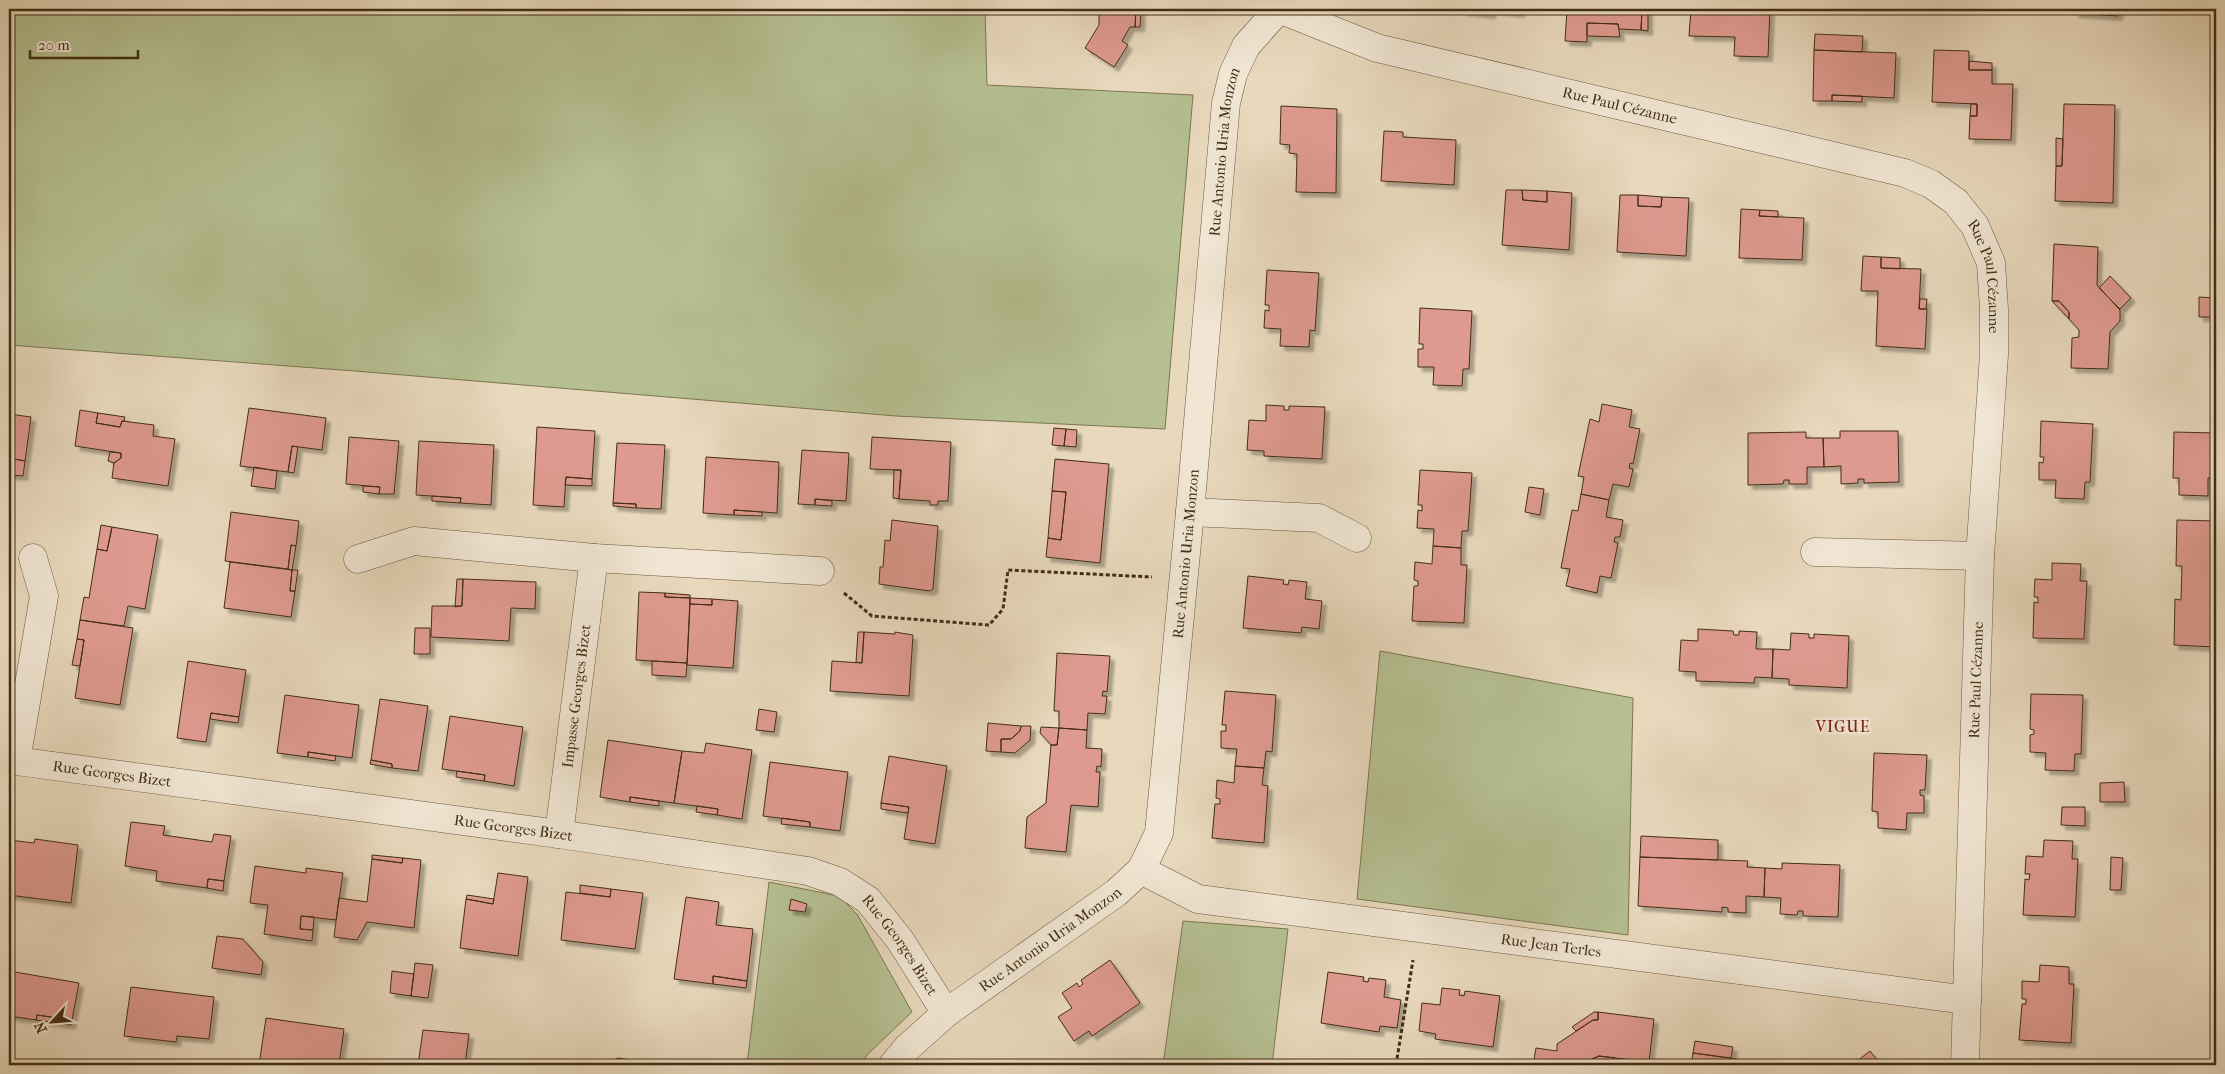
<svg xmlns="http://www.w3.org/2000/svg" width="2225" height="1074" font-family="'IM FELL French Canon',serif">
<defs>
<filter id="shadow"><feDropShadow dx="4.5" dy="4.5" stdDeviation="1" flood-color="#0004"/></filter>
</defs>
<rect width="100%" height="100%" fill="#e8d8bc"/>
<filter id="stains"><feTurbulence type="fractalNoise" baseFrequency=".004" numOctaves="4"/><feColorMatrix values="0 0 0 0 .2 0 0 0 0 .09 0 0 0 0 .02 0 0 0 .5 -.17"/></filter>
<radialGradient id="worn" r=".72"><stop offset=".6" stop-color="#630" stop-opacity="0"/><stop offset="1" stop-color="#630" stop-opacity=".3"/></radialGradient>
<!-- green -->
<path fill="#b5bf91" stroke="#7c7652" d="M9,9H985L987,85L1193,95L1165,429L896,416L355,371L9,345Z
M1380,651L1633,698L1628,935L1357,899Z
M769,882L839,896L857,914L912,1012L868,1054L860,1065H747Z
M1183,921L1288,929L1272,1065H1163Z"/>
<!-- building -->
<path fill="#de9a8f" stroke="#422e14" filter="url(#shadow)" d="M1099,9H1136L1135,27H1130L1122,41L1128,45L1114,67L1085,48L1099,25Z
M1136,9H1141L1140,27H1135Z
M1464,9H1491V14L1463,11Z
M1486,9H1520V13Z
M1567,9H1642L1641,30L1619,29L1618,24L1587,23V42L1565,41Z
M1642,9H1648V31L1641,30Z
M1691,9H1770L1768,57L1734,56L1735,37L1689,36Z
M2075,9H2119L2118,16L2074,13Z
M1587,23L1618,24L1620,37L1587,36Z
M1815,34L1863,36L1862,52L1814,50Z
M1814,50L1896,53L1894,98L1832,95V101H1813Z
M1934,50L1969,51V70H1992V84H2013L2011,140L1969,139L1970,116H1977V104L1932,102Z
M1969,61L1992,63V70H1969Z
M1832,95L1862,96V102L1832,101Z
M1971,104H1977V116H1970Z
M2064,104L2115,105L2113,203L2055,201L2056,166H2062Z
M1281,106L1337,109L1336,193L1296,192L1297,154L1289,153L1290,145L1280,144Z
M1384,131L1403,132V137L1456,140L1454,185L1381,181Z
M2056,138L2063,139L2062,166H2056Z
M1506,190H1522L1523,200L1547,202V191L1572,193L1569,250L1502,245Z
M1522,190L1547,191V202L1523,200Z
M1620,195H1638V206L1661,207L1662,197L1689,198L1686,256L1617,252Z
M1638,195L1662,197L1661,207L1638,206Z
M1741,209L1760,210L1759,216L1804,218L1802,260L1739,258Z
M1760,210L1778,211V217L1759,216Z
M2054,244L2098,247L2097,285L2120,310V321L2110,332L2108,369L2071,368L2072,338L2079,337V330L2069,319V312L2059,301H2052Z
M1863,256L1881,257V268L1921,269L1919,309H1927L1925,349L1876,346L1878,291H1861Z
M1881,257L1900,258V269L1881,268Z
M1267,270L1319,273L1315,331L1310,330L1309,347L1280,346L1281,329L1264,328L1265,310L1269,311V305H1265Z
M2110,276L2131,298L2120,309L2099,288Z
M2199,297L2216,298V317H2199Z
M1920,299H1927L1926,309H1919Z
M2052,301H2059L2069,312V319Z
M1420,308L1472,311L1469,369H1463L1462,386L1433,385L1434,367H1418V349H1423V344H1419Z
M1602,404L1632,410L1629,427L1640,429L1633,464L1630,463L1629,468L1633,469L1629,487L1613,484L1609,500L1581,494L1584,477L1578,476L1590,419L1599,422Z
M1266,405L1284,406V410H1289V406L1325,407L1322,459L1264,456V451L1247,450L1249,420L1266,421Z
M249,408L326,418L322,450L292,446L288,472L240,466Z
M80,410L98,413L96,423L120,427L122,421L154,425L153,436L175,439L168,486L112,478L114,463L121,458V453L75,446Z
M98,413L125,417L124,421H122L120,427L96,423Z
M9,414L31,417L25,461L9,458Z
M2041,421L2093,424L2090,482H2085L2084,499L2055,498L2056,480H2039V462L2043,463L2044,457H2040Z
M537,427L595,431L592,479L566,477L564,507L533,505Z
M1054,428L1066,429L1064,446L1052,445Z
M1066,429L1077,430L1076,447L1064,446Z
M1840,431H1898L1899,482L1864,483V479H1858V483L1841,484V466L1824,467L1823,438H1840Z
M1806,432V438H1823L1824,467H1807V484H1789V480H1784L1783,484L1748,485V433Z
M2174,432L2216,433V478H2208V496L2179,495V478H2173Z
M349,437L399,441L394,494H379L380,487L346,484Z
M872,437L951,442L948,501H938V505H930V501L899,499L901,470L870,469Z
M419,441L494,445L491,505L460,503L461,498L416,495Z
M617,443L665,445L661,509L636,508V504L613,503Z
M292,446L298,447L294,473L288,472Z
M802,450L849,453L846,501L815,499V505L798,504Z
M110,452L121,453V458L114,463L108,461Z
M706,457L779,462L777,513L734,510V515L703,513Z
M9,458L25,461L23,476L9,475Z
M1055,459L1109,464L1100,563L1046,557L1048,538L1061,540L1066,492L1052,491Z
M254,467L277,471L275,489L251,486Z
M894,470H901L899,499L893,498Z
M1420,470L1472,473L1468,531H1462L1461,548L1433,546L1434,529L1417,528L1418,510L1422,511V505H1418Z
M566,477L592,479V486L565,485Z
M363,486L380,487L379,494L363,492Z
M1529,487L1544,489L1540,515L1525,512Z
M1052,491L1066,492L1061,540L1048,538Z
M1581,494L1609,500L1606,517L1623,520L1620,537H1615L1614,542L1618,543L1611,578L1600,576L1597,593L1566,586L1570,569L1561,568L1572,510L1578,511Z
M432,496L461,498L460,503L432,501Z
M815,499L832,501V506L815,505Z
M613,503L636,504V508L613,506Z
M734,510L762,512V516L734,515Z
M231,512L299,521L296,546L291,545L288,569L225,561Z
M892,520L938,526L933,589L930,591L879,584L880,567H883L885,540L890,541Z
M2177,520L2216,521V566H2211V600H2216V647L2174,645L2175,599L2181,600L2182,566H2176Z
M101,525L112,527L107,551L97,549Z
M112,527L158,535L145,609L128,606L124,626L80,620L84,597L89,598L97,549L107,551Z
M291,545L296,546L292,570L288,569Z
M1433,546L1461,548V565H1467L1464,623L1412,621L1414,586H1418V581L1414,580L1415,562L1432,564Z
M230,562L292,570L290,591H295L291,617L224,608Z
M2052,563L2081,564L2080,581H2087L2084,639L2033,638L2034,602L2038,603V597H2034L2035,579L2052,580Z
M292,570H298L295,591H290Z
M1248,576L1284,580L1283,584L1288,585L1289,580L1307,582L1305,599L1322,601L1319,629L1302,627L1301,633L1243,628Z
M457,579H463L462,606L455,607Z
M463,579L536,582L535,609L511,608L509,641L431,637L432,606H462Z
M639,592L665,593V597L690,598L687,663L636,660Z
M665,593L690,595V598L665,597Z
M690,598L712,599V605L690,604Z
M712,599L738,601L733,668L687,665L690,604L712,605Z
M80,620L133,628L120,705L75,698L84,640L77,639Z
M415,628H430V654H414Z
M1698,629L1733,631L1734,635H1739V631L1757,632L1756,649H1773L1772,678L1755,677L1754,683L1696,681V672L1679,671L1681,640L1698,641Z
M858,632H864L862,663L856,662Z
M864,632L895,634V632L913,635L909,696L830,691L832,661L862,663Z
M1791,633L1809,634V638H1814V634L1849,636L1847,688L1789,685V679L1772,678L1773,649L1790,650Z
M77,639L84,640L80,666L72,665Z
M1057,653L1110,656L1107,692L1103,691L1102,696H1107L1105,714L1088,713L1087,730L1059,728V711H1054Z
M188,661L246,670L239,717L211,713L206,742L177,738Z
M652,661L687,663L686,677L652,675Z
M1225,691L1276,695L1272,752L1266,751L1264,768L1235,766L1237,749L1221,748V731H1226V725H1222Z
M2031,694L2083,695L2081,754H2075L2074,771L2045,770L2046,753L2030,752V735L2034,734V730L2030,729Z
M285,695L359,705L352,758L308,752V757L277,753Z
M380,699L428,706L418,771L392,768V764L371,760Z
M759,709L777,712L774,732L756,730Z
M211,713L239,717L238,723L210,719Z
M450,716L523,727L514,786L484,781L485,775L442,769Z
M988,723L1021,726L1020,731L1011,739H1001V752L986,751Z
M1021,726H1031L1030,740L1015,753L1001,752V739H1011L1020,731Z
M1041,727L1059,728L1057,745H1051L1040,733Z
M1059,728L1087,730L1086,748L1102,749L1101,767L1097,766L1096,772H1100L1098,807L1071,805L1066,852L1025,848L1027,817L1046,803L1051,745H1057Z
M608,740L682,751L674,803L630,797V802L600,797Z
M706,743L752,750L742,819L717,815L718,809L674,803L682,751L704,753Z
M308,752L336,756L335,761L308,757Z
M1874,753L1927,755L1925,790H1920V795L1924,796V813H1907L1906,830L1878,828V812L1872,811Z
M889,756L947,766L935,844L904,839L909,807L881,803Z
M371,760L392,764V768L370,764Z
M770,762L848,772L840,831L810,827V822L763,816Z
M1235,766L1264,768L1262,785L1268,786L1264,843L1212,838L1215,804H1220V799L1216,798L1217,780L1234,783Z
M457,771L485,775L484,781L456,777Z
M2124,782L2125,802H2100V783Z
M630,797L659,801V806L630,802Z
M881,803L909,807L908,813L881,809Z
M697,806L718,809L717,815L696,812Z
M2062,807H2085V826L2061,825Z
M782,818L810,822V827L781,824Z
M131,822L165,826L163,835L212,842L214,834L231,836L224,881L208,879L207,888L156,881L157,871L125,866Z
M1641,836L1718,840V860L1640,857Z
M35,839L78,845L71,903L9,895V840L34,843Z
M2044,840L2073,841L2072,859H2078L2075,917L2023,915L2025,879L2029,880L2030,874H2025L2026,856L2043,857Z
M372,855L403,858L402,863L372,859Z
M1640,857L1748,861L1747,867L1765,868L1764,897L1746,896V913L1728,912V908L1722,907V912L1638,906Z
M2111,857L2123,858L2121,890H2110Z
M403,858L421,860L414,928L367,922L357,940L334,937L339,898L367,902L372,859L402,863Z
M1782,863L1840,865L1838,917L1803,916V911H1798L1797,915L1780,914L1781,898L1764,897L1765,868L1782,869Z
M255,866L306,873V868L343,873L336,920L301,916L300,929L313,930L312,941L264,934L268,905L250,903Z
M498,873L528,877L518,956L460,948L466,899L493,904Z
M208,879L224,881L223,891L207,888Z
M580,885L611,889L610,897L580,893Z
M611,889L643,893L635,949L561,940L566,892L610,897Z
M467,895L494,899L493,904L466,899Z
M686,897L719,902L716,925L753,929L747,981L713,976V984L674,979Z
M791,899L807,904L805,912L789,910Z
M301,916L314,917L313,930L300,929Z
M217,936L243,939L263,962L261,975L212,968Z
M1110,960L1140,1003L1092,1036L1089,1031L1074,1041L1058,1017L1072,1008L1062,993L1077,983L1079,987L1083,984L1081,980Z
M415,963L433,965L428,998L411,996Z
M2040,965L2069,967V984H2074L2071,1043L2019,1040L2022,1004H2026V999H2022V981L2039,982Z
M9,971L79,983L72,1020L37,1015L36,1020L9,1016Z
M392,971L414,974L411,996L390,993Z
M1328,972L1364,977L1363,981L1368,982L1369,978L1386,980L1384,997L1401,1000L1397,1028L1380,1026L1379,1032L1321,1023Z
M713,976L747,981L746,988L713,984Z
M131,987L214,997L209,1039L177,1036L176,1042L124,1036Z
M1442,988L1460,990L1459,995L1464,996L1465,991L1500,996L1493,1047L1435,1039L1436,1034L1419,1031L1422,1003L1440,1005Z
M1594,1012H1598V1020H1593L1576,1031L1572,1027Z
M1598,1012L1654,1019L1649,1062L1599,1056L1587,1061V1065H1533L1536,1048L1557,1051V1044L1593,1020H1598Z
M37,1015L72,1020L71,1025L36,1020Z
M266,1018L344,1029L339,1065H259Z
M423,1030L469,1034L465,1065H418Z
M1695,1041L1733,1047L1731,1058L1693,1053Z
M1870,1051L1881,1065H1852Z
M1693,1053L1750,1061V1065H1691Z
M1599,1056L1615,1058L1602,1065H1587V1061Z
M617,1058L653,1063V1065H616Z"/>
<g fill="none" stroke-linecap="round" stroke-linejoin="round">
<defs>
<g id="minor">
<path id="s1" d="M1279,9L1377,48L1905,173L1931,184L1956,202L1975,226L1991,263L1994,309V355L1980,556L1965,1065"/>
<path d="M1190,512L1319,518L1357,538"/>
<path d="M1815,552L1980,556"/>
<path d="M358,559L414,541L594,558L820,571"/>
<path id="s2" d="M9,760L559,834L808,871L840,882L868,900L900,940L946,1013"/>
<path d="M16,761L44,596L33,558"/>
<path id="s3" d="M559,834L594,558"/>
<path id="s4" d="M1141,870L1198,899L1967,1000"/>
<path id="s5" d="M893,1065L907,1048L946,1013L1116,893L1141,870L1159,833L1190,512L1226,103L1233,74L1246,46L1279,9"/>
</g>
</defs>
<!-- minor casing -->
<use href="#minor" stroke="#6c583e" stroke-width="29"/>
<!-- path -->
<path stroke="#422e14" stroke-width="3" stroke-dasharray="4 2.5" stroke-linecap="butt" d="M844,593L872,616L989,625L1003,609L1008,570L1152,577
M1396,1065L1413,960"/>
<!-- minor -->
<use href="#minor" stroke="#f0e6d3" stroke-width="28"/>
</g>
<g text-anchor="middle" stroke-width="5" stroke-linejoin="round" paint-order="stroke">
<!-- street labels -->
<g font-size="15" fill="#422e14" stroke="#f0e6d3">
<text dy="5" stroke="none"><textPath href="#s1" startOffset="355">Rue Paul Cézanne</textPath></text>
<text dy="5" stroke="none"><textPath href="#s5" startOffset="1042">Rue Antonio Uria Monzon</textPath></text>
<text dy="5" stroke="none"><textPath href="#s1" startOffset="790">Rue Paul Cézanne</textPath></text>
<text dy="5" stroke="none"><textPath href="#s5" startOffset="638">Rue Antonio Uria Monzon</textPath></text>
<text transform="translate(1976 680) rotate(-88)" y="5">Rue Paul Cézanne</text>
<text dy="5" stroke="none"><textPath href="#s3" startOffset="139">Impasse Georges Bizet</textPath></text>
<text dy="5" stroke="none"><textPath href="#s2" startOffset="104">Rue Georges Bizet</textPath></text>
<text dy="5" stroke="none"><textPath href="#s2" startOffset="509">Rue Georges Bizet</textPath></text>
<text dy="5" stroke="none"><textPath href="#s5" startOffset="202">Rue Antonio Uria Monzon</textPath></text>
<text dy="5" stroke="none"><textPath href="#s4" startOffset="420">Rue Jean Terles</textPath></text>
<text dy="5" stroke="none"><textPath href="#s2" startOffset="929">Rue Georges Bizet</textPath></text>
</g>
<!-- neighbourhood labels -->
<g font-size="16" letter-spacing="1" fill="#7a1f14" stroke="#f0e6d3">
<text x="1843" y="732">VIGUE</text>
</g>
</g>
<!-- margin -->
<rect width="2225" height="1074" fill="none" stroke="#e8d8bc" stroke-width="30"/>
<rect x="10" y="10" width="2205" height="1054" fill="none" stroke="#422e14" stroke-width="2.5"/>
<rect x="15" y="15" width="2195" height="1044" fill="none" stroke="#422e14"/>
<!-- north arrow -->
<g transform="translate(52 1022) rotate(244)" stroke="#f0e6d3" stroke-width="4" paint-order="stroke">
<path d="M0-4L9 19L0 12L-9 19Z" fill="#422e14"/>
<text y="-8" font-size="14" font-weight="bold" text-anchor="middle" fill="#422e14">N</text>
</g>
<!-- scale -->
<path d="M30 50v8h108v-8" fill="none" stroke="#422e14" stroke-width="2.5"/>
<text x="38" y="50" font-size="15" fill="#422e14" stroke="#f0e6d3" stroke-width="4" paint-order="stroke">20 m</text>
<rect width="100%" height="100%" filter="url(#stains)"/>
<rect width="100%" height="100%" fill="url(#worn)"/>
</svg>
